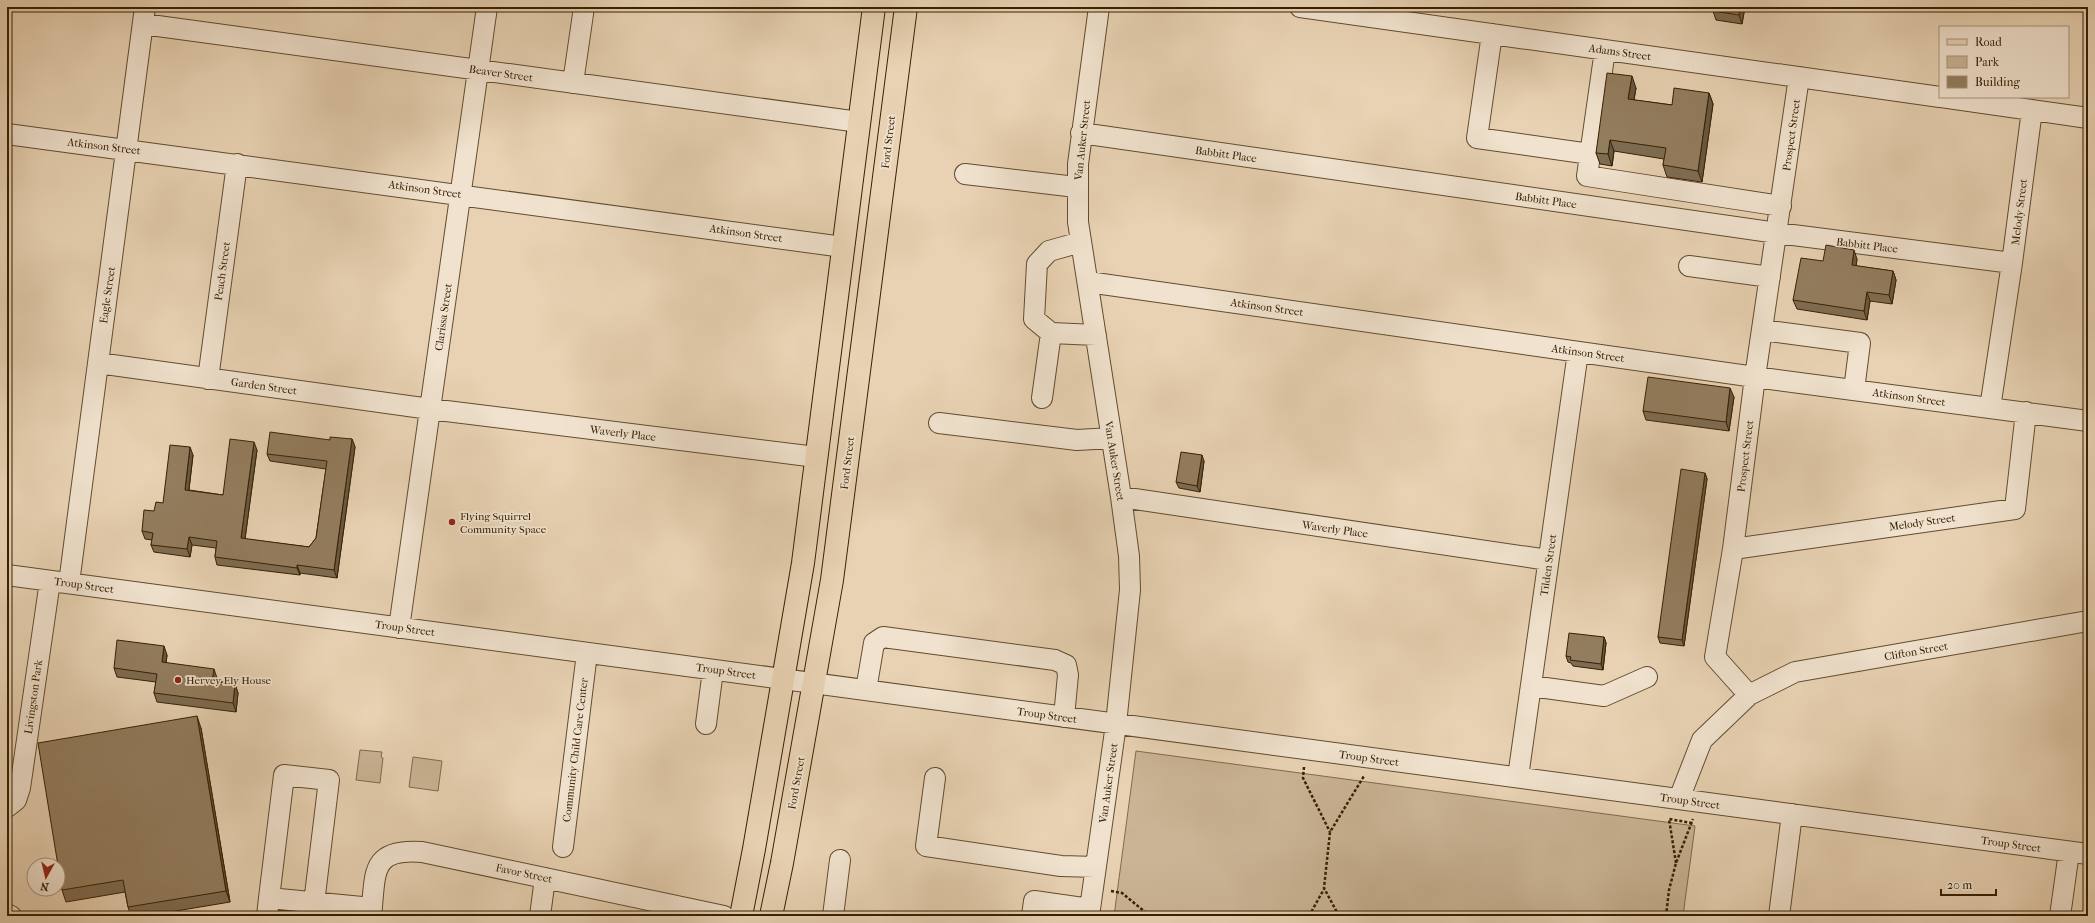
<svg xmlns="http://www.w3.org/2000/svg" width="2095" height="923" font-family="'IM FELL French Canon',serif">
<rect width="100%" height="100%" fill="#e8d2b3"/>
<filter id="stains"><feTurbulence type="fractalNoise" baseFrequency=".005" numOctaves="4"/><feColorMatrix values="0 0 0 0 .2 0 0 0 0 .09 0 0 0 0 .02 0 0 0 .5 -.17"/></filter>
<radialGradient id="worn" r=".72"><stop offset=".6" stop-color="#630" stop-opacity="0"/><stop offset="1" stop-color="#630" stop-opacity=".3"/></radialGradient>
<!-- green -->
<path fill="#cab495" stroke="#806a4c" d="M360,750L382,752L381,757L383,758L380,783L356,780Z
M1136,751L1695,826L1683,916H1114Z
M413,757L442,761L438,791L409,787Z"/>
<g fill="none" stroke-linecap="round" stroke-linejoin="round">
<defs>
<path id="minor" d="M1300,7L1940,97
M143,24L859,122
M1492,34L1477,138L1590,154
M1605,50L1587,176L1781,206
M573,83L584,7
M1941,97L2088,118
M1081,133L1777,233L2012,263
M7,134L843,247
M965,174L1076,187
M1081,242L1049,251L1037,264L1034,319L1051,333L1096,335
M1689,266L1770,277
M1088,282L1755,377L2088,421
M1762,330L1860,343L1854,390
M98,363L430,409L816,457
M208,379L237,164
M1042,398L1051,333
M1990,408L2012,263L2032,110
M939,423L1077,440L1112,438
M1121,497L1548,560
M1733,549L2015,509L2026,412
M7,575L2088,854
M69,583L145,7
M399,628L487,7
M1531,686L1604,696L1647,677
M866,690L874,643L883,637L1055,660L1066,665L1068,675L1064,717
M1749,695L1715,657L1733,549L1755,377L1799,77
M706,724L713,670
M1518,777L1578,352
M935,778L926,846L1061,866L1096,867
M1679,799L1702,740L1749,695L1795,672L2088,621
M7,807L16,800L20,788L50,581
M563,847L587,653
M7,914L11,916
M267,916L269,898
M313,916L314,903L329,780L284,775L269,898L372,908
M371,916C376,874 369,848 422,852L724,916
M540,916L545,878
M833,916L840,860
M1032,916L1034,901L1090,909
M1089,916L1116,724L1130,590L1129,556L1121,497L1078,222V164L1099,7
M1779,916L1792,814
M2060,916L2069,852"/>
<path id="major" d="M741,916L754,849L803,563L874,7
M771,916L782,863L832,580L906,7"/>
</defs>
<!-- minor casing -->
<use href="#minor" stroke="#624c2f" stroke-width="22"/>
<!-- major casing -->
<use href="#major" stroke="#362003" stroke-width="24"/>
<!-- path -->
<path stroke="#362003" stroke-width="2.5" stroke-dasharray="3 2" stroke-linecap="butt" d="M1304,767L1303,778L1330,832
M1676,863L1669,819L1692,823
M1111,891L1122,893L1150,916
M1309,916L1324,889
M1339,916L1324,888L1330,832L1364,776
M1666,916L1669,890L1676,863L1693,819"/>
<!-- minor -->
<use href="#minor" stroke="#f0e2ce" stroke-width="20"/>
<!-- major -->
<use href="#major" stroke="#e8d2b3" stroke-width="22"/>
</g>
<!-- wall -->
<path fill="#7e6c52" stroke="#362003" d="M1745,7L1742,24L1716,20L1713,11Z
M1636,88L1634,100L1672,105L1709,93L1713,104L1702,182L1667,177L1663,165L1664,159L1614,151L1612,166L1600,164L1596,153Z
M1857,259L1856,266L1893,271L1896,280L1892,304L1870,301L1867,320L1797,309L1793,300L1823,261Z
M1734,397L1729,431L1646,420L1643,411Z
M352,439L355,447L337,578L300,573V575L217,565L215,557L216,548L192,545L190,557L154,552L151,545L152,540L145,539L142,531L154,511L163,503L193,455L189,490L223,495L257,450L245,539L309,547L316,538L326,469L270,461L267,454L330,440Z
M1204,461L1200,492L1179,488L1176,482Z
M1705,473L1707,479L1684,646L1660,643L1658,637Z
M1604,637L1606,643L1603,670L1573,666L1571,663L1568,662L1566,656Z
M167,655L166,663L217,678V681L235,684L238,693L236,712L157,702L154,693L156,682L117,677L114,668Z
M201,728L230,902L146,916H131L128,907L125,892L66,902L62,890Z"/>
<!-- shaded-wall -->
<path fill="#675842" stroke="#362003" d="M1740,7H1745L1742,24L1739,15Z
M1632,76L1636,88L1632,110L1628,99Z
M1709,93L1713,104L1702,182L1698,171Z
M1610,140L1614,151L1612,166L1608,154Z
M1854,250L1857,259L1855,274L1852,265Z
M1893,271L1896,280L1892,304L1889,295Z
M1867,292L1870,301L1867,320L1864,311Z
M1730,388L1734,397L1729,431L1726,422Z
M352,439L355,447L337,578L334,570Z
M254,442L257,450L244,546L241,538Z
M190,447L193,455L188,497L185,490Z
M1202,455L1204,461L1200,492L1197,486Z
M1705,473L1707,479L1684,646L1682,640Z
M189,537L192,545L190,557L187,549Z
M297,565L300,573V575L297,568Z
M1604,637L1606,643L1603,670L1601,664Z
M164,646L167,655L165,671L162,662Z
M214,669L217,678L216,690L212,681Z
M235,684L238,693L236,712L233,703Z
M197,716L201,728L230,902L226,891Z"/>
<!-- building -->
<path fill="#937d5f" stroke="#362003" d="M1714,7H1740L1739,15L1713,11Z
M1607,73L1632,76L1628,99L1672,105L1674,88L1709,93L1698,171L1663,165L1666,148L1610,140L1608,154L1596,153Z
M1826,245L1854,250L1852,265L1893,271L1889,295L1867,292L1864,311L1793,300L1801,258L1823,261Z
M1648,377L1730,388L1726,422L1643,411Z
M270,432L330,440V437L352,439L334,570L297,565V568L215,557L217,541L189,537L187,549L151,545L153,533L142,531L144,510L154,511L156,502L163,503L170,445L190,447L185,490L223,495L230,439L254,442L241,538L309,547L316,538L327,461L267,454Z
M1181,452L1202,455L1197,486L1176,482Z
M1681,469L1705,473L1682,640L1658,637Z
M1569,633L1604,637L1601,664L1570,660L1571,657L1566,656Z
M117,640L164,646L162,662L214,669L212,681L235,684L233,703L154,693L157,674L114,668Z
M197,716L226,891L128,907L123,880L62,890L38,743Z"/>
<!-- markers -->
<g fill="#8f2418" stroke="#f0e2ce" stroke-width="1.5">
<circle cx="452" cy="522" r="4"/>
<circle cx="178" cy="680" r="4"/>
</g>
<g text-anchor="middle" stroke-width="3.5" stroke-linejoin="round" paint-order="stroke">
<!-- street labels -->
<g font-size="11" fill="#362003" stroke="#f0e2ce">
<text transform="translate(1620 52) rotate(8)" y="4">Adams Street</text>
<text transform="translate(501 73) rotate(8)" y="4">Beaver Street</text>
<text transform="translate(1791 135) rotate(-82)" y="4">Prospect Street</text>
<text transform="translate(1082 140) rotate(-84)" y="4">Van Auker Street</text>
<text transform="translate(888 142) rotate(-83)" y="4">Ford Street</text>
<text transform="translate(104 146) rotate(7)" y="4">Atkinson Street</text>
<text transform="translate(1226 154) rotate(8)" y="4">Babbitt Place</text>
<text transform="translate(425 189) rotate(8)" y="4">Atkinson Street</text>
<text transform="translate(1546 200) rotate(8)" y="4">Babbitt Place</text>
<text transform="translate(2019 212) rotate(-83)" y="4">Melody Street</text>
<text transform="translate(746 233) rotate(8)" y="4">Atkinson Street</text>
<text transform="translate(1867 245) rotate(7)" y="4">Babbitt Place</text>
<text transform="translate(222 271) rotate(-82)" y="4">Peach Street</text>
<text transform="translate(107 295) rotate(-82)" y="4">Eagle Street</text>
<text transform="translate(1267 307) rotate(8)" y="4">Atkinson Street</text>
<text transform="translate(443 317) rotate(-82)" y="4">Clarissa Street</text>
<text transform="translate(1588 353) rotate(8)" y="4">Atkinson Street</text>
<text transform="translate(264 386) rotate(8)" y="4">Garden Street</text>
<text transform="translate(1909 397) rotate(8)" y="4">Atkinson Street</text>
<text transform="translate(623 433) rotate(7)" y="4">Waverly Place</text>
<text transform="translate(1745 456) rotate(-83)" y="4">Prospect Street</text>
<text transform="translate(1115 461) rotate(81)" y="4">Van Auker Street</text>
<text transform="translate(847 463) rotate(-83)" y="4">Ford Street</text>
<text transform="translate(1922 522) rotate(-8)" y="4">Melody Street</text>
<text transform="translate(1335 529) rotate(8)" y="4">Waverly Place</text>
<text transform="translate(1548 565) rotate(-82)" y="4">Tilden Street</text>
<text transform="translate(84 585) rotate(8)" y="4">Troup Street</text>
<text transform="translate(405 628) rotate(8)" y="4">Troup Street</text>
<text transform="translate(1916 651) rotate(-10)" y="4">Clifton Street</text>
<text transform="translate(726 671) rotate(8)" y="4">Troup Street</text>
<text transform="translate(33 697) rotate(-82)" y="4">Livingston Park</text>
<text transform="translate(1047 715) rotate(8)" y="4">Troup Street</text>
<text transform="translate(575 750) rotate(-83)" y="4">Community Child Care Center</text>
<text transform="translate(1369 758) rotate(8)" y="4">Troup Street</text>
<text transform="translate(796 783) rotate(-80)" y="4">Ford Street</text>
<text transform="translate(1108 783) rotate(-82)" y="4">Van Auker Street</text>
<text transform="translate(1690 801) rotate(8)" y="4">Troup Street</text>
<text transform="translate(2011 844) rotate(8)" y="4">Troup Street</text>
<text transform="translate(524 873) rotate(12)" y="4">Favor Street</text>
</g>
<!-- poi labels -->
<g font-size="11" fill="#362003" stroke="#f0e2ce" text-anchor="start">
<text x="460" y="520">Flying Squirrel<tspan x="460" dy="13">Community Space</tspan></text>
<text x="186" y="684">Hervey Ely House</text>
</g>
</g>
<!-- margin -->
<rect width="2095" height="923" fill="none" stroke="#e8d2b3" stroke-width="24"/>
<rect x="8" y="8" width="2079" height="907" fill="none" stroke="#362003" stroke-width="2"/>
<rect x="12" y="12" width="2071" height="899" fill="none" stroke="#362003"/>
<!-- legend -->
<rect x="1939" y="26" width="130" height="72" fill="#f0e2ce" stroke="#a6947d"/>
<rect x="1947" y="39" width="20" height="6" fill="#e8d2b3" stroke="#a6947d"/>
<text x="1975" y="46" font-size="12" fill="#362003">Road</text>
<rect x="1947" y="56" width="20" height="12" fill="#cab495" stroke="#a6947d"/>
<text x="1975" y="66" font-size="12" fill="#362003">Park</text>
<rect x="1947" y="76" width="20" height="12" fill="#937d5f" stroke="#a6947d"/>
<text x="1975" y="86" font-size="12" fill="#362003">Building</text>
<!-- north arrow -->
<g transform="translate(46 877) rotate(188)"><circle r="19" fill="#f0e2ce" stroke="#a6947d"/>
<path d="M0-3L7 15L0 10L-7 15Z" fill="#8f2418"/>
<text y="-6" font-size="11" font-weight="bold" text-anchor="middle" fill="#362003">N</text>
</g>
<!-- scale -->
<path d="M1941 889v6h55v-6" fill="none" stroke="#362003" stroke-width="2"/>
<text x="1947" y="889" font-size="12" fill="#362003" stroke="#f0e2ce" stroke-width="3" paint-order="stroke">20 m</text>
<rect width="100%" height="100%" filter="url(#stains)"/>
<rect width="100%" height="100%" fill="url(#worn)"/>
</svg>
